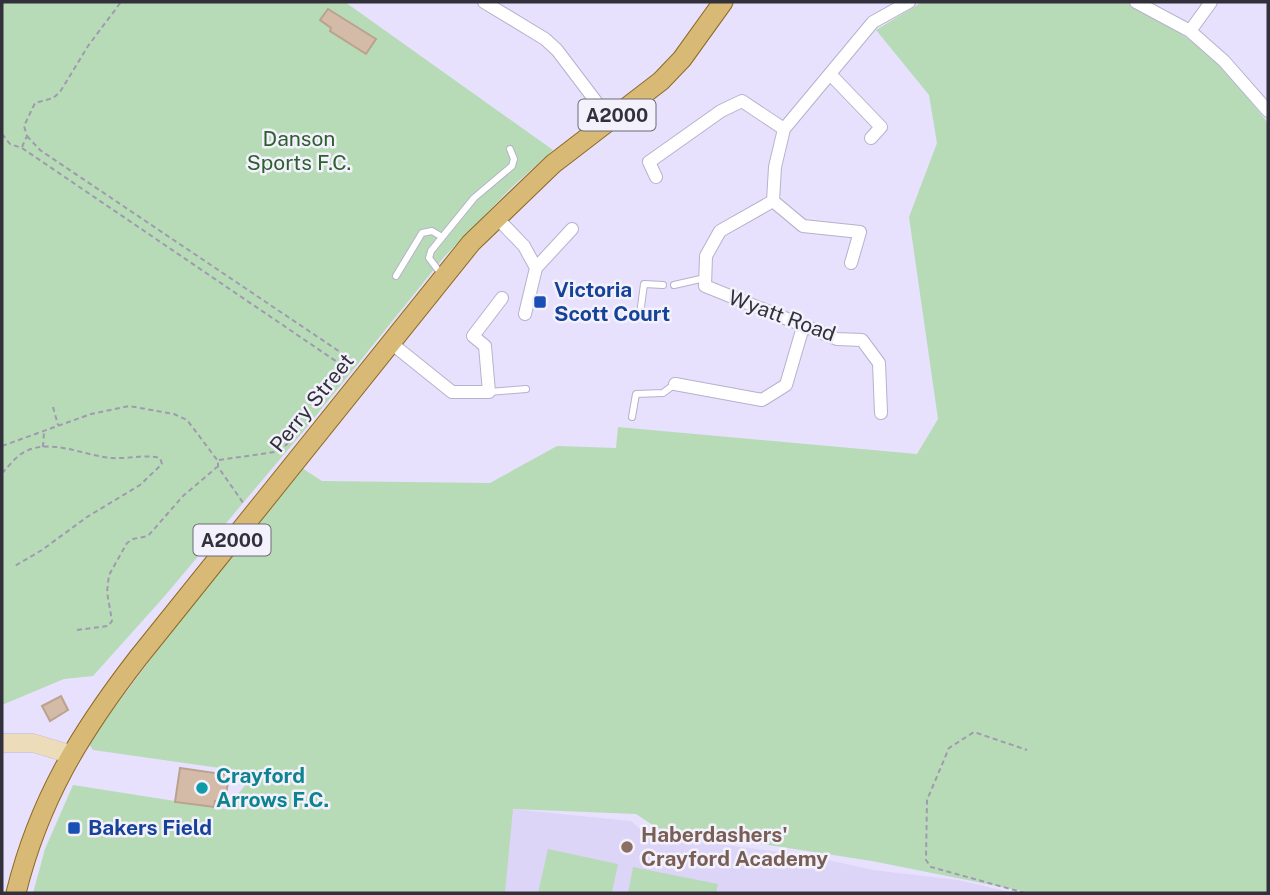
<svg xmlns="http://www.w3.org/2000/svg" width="1270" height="895" font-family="'Public Sans',sans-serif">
<rect width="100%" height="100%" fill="#e7e1fd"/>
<!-- built -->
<path fill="#ddd5f7" d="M512,809L631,821L646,834L809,856L873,870L958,880L1014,893H505Z"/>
<!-- green -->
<path fill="#b8dbb7" d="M2,2H345L553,150L512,187L444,257L302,433L163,598L93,676L64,679L2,705Z
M922,2H1127C1145,16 1165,23 1184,36C1218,58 1243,91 1268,123V893H1032L872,861L657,828L636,814L513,809L505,893H33L45,849L73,785L226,809L255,773L93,750L88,743L159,648L302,468L322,481L490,483L557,446L616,448L618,427L917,454L938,419L909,217L937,143L929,95L876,30Z
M548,849L618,864L612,893H538Z
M633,867L718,884L716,893H628Z"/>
<!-- building -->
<path fill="#d3bba8" stroke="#baa28f" stroke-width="2" d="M328,9L376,39L366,54L330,31L331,28L320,20Z
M61,696L68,710L50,721L42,706Z
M180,768L229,775L225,802L215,801L214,807L175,802Z"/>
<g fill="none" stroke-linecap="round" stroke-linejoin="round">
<defs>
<path id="lane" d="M442,275L429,258L431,251L474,198L512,166L514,159L510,149
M396,276L422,233L432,231L442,237
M674,285L705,278
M640,314L644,284L663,285
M489,392L526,389
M632,417L636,394L663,393L675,384"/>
<path id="street" d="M484,2L545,39L557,50L610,120
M1136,2L1190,31L1224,61L1268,111
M1190,31L1211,2
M830,74L881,127L871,138
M656,177L649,162L721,111L742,101L784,129
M773,201L803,226L860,232L851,263
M496,217L524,246L536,268
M525,314L536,268L572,229
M391,343L452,392H489L485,346L473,336L502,298
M675,384L762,400L786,385L803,327
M881,413L879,363L862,340L837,339L705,286L706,256L720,231L773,201L775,167L784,129L873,22L909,2"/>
<path id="secondary" d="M2,743H33L70,754"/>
<path id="primary" d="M16,893C39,800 80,733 138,658L471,243L553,164L661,81L682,59L723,2"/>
</defs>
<!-- lane casing -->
<use href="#lane" stroke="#b7b1cc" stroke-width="8"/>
<!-- street casing -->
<use href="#street" stroke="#b7b1cc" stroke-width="14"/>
<!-- secondary casing -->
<use href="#secondary" stroke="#b7b1cc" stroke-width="19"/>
<!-- primary casing -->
<use href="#primary" stroke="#8d6a25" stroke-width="21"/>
<!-- path -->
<path stroke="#9f9aaf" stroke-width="2" stroke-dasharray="5 3.5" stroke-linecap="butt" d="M2,134L10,144L22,148L346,368L351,369
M27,136L40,150L349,358L346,367
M22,147L27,136L24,126L35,103L53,98L60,92L88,46L121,2
M331,392L348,368
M53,407L58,425
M2,446L91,414L129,406L174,414L187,420L218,461V467L244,504
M43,447L44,432
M219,460L275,452L286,445L306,423
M2,473C8,467 14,459 21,454C48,436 84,456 112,458C129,459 144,454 160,458L162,464L140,485L87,517L42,550L13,567
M77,630L108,626L112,621L107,592L109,575L127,543L133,539L148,536L183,496L217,467
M1025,893L931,867L926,860L927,800L949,748L974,732L1027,750"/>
<!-- lane -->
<use href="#lane" stroke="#fff" stroke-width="6"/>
<!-- street -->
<use href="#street" stroke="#fff" stroke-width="12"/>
<!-- secondary -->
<use href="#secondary" stroke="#ecdcba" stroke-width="18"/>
<!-- primary -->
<use href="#primary" stroke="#d8b975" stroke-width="19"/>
</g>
<!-- markers -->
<g fill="#1a4fb4" stroke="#f3f1fc" stroke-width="2.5">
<rect x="533" y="295" width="14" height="14" rx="3.5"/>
<rect x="67" y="821" width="14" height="14" rx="3.5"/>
</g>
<circle fill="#0f9aa8" stroke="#f3f1fc" stroke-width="2.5" cx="202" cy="788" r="7"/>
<circle fill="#8d6e63" stroke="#f3f1fc" stroke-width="2.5" cx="627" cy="847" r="7"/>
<g text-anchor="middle" stroke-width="5" stroke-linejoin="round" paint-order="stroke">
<!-- shield labels -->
<g fill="#f3f1fc" stroke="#6c6a74" stroke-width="2">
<rect x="578.5" y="99.5" width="77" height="31" rx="5"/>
<rect x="193.5" y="524.5" width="77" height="31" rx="5"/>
</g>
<g font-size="19" font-weight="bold" fill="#32303a">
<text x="617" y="122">A2000</text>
<text x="232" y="547">A2000</text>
</g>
<!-- park labels -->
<g font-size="21" fill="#2e5f2f" stroke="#f3f1fc">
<text x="299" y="146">Danson<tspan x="299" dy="24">Sports F.C.</tspan></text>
</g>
<!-- transit labels -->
<g font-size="21" font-weight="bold" fill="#164399" stroke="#f3f1fc" text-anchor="start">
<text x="554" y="297">Victoria<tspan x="554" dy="24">Scott Court</tspan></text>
<text x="88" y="835">Bakers Field</text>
</g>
<!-- street labels -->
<g font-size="21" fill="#32303a" stroke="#f3f1fc">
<text transform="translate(782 316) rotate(20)" y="7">Wyatt Road</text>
<text transform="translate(312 403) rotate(-51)" y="7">Perry Street</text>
</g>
<!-- culture labels -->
<g font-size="21" font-weight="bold" fill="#0d838f" stroke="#f3f1fc" text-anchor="start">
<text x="216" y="783">Crayford<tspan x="216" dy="24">Arrows F.C.</tspan></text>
</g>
<!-- education labels -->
<g font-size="21" font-weight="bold" fill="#785e54" stroke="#f3f1fc" text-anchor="start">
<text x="641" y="842">Haberdashers'<tspan x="641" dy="24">Crayford Academy</tspan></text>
</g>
</g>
<!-- border -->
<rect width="1270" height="895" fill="none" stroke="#32303a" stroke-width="7"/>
</svg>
